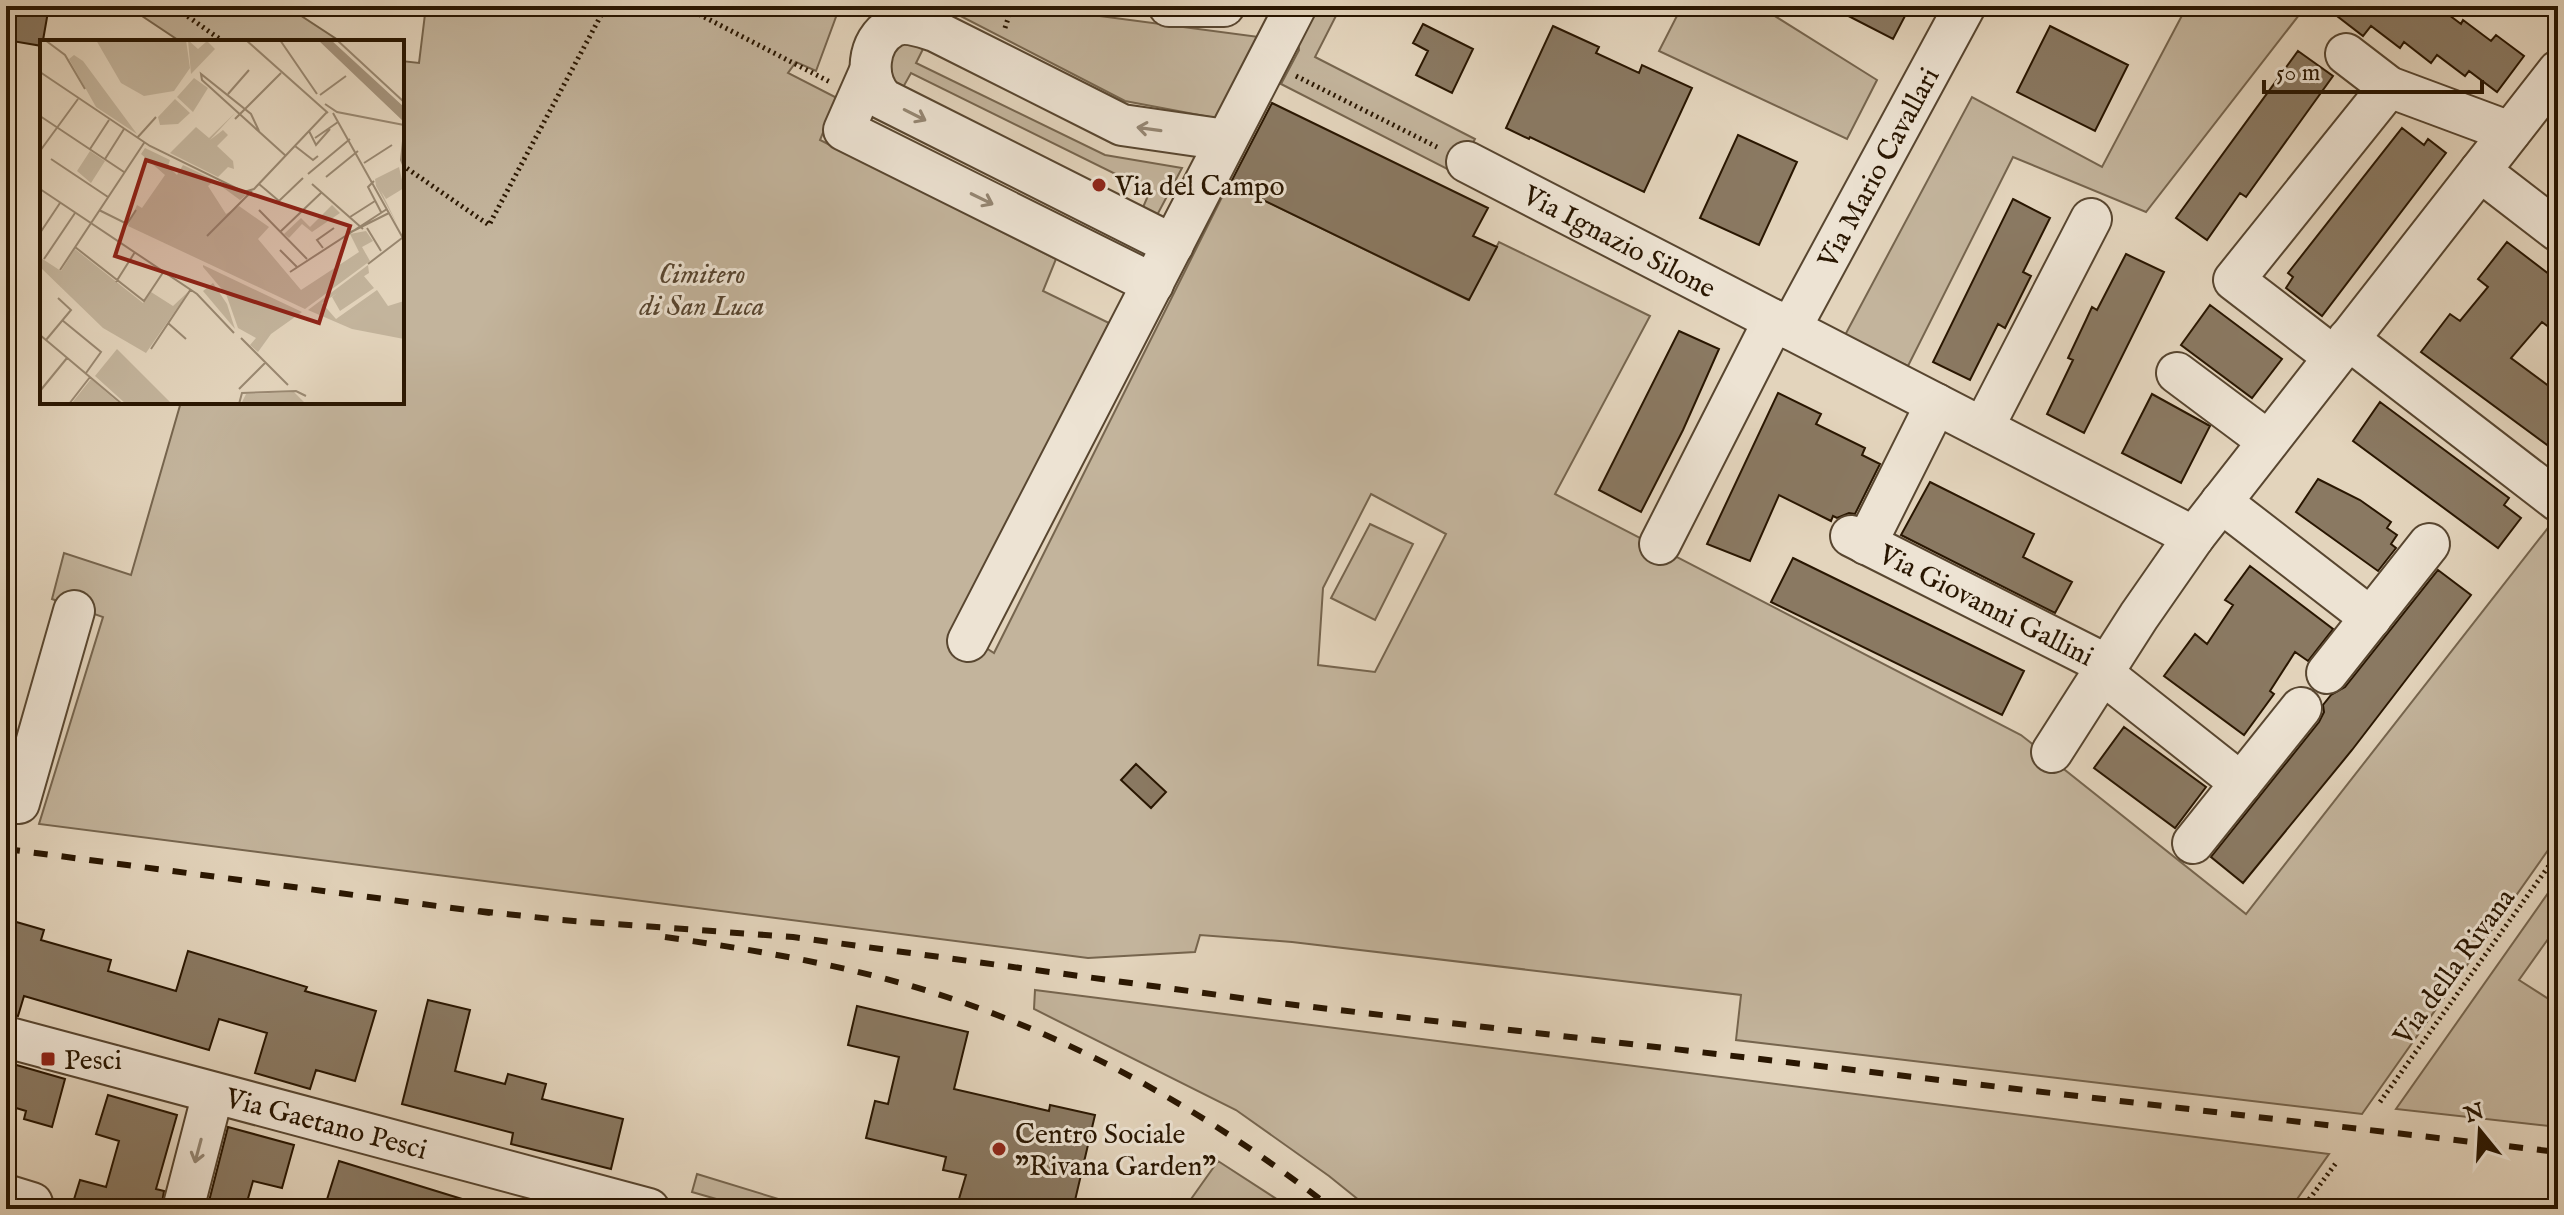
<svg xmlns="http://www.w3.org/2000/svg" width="2564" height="1215" font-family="'IM FELL English',serif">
<rect width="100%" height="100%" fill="#e3d4bc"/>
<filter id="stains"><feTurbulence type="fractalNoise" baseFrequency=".0025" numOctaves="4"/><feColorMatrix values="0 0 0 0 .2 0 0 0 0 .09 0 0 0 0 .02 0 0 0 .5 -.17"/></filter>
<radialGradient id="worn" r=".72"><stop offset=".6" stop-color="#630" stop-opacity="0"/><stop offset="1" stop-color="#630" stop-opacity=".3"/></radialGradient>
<!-- green -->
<path fill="#c3b49c" stroke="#76654e" stroke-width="2" fill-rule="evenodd" d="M127,6H286L341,42H181Z
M426,6H840L816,71L796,62L788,73L837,98L820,140L1056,259L1043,291L1109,323L957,629L994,653L1229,183L1468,300L1499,242L1650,316L1555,494L2021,735L2246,914L2558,515V836L2362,1114L1736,1040L1741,995L1292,942L1200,935L1195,952L1088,958L39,824L103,617L52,599L64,553L131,575L181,402H402V61L419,63ZM1371,494L1446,534L1375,672L1318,665L1323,588Z
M920,6H1024L1259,37L1215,118L1125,101L949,10Z
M1308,6H1341L1315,57L1475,139L1457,174L1281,84L1299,50L1298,35Z
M1682,6H1773L1770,13L1877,80L1847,139L1659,51Z
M2187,6H2306L2146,212L2013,157L1908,366L1844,337L1972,97L2102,167Z
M927,41L916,63L1105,155L1182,168L1155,219L1141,212L1150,191L911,73L901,91L889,80L892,50L904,42Z
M1370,524L1413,544L1375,620L1331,598Z
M2558,879V925L2519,980L2558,1005V1127L2396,1109Z
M1035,990L2329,1154L2290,1209H1370L1329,1176L1236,1110L1034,1009Z
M1218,1161L1292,1209H1184Z
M697,1174L811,1209H751L692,1192Z"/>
<!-- building -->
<path fill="#8a7962" stroke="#291601" stroke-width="2" d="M6,6H49L42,46L6,40Z
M1829,6H1905L1901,14L1905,16L1893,39Z
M2324,6H2437L2461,24L2463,20L2491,41L2496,35L2524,56L2497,92L2469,71L2465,76L2437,55L2431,63L2404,42L2400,48L2371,26L2363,36Z
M1423,24L1473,49L1452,93L1416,75L1428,51L1413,43Z
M1553,26L1599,47L1596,53L1639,73L1642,65L1692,88L1644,192L1530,137L1529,139L1506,128Z
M2050,26L2128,65L2095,131L2017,92Z
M2298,51L2333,76L2246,197L2240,193L2207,240L2176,218Z
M1272,103L1488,208L1473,236L1497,247L1469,300L1230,184Z
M2402,128L2424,145L2428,139L2446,153L2322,316L2286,288L2293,277L2288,273Z
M1738,135L1797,162L1759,245L1700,218Z
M2013,199L2050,218L2023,272L2031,276L2005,328L1998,324L1970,380L1933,362Z
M2507,242L2558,281V334L2542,322L2511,358L2558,393V453L2421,352L2450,314L2460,321L2488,287L2478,279Z
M2126,254L2164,272L2084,433L2047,414L2073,360L2068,358L2086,320L2092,307L2097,310Z
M2210,305L2282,359L2252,398L2181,345Z
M1679,331L1719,349L1683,430L1641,512L1599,490Z
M1778,393L1821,414L1816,424L1865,448L1862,455L1880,464L1855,514L1849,513L1837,518L1833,516L1831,521L1779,495L1750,561L1707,544Z
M2152,394L2210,426L2181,483L2122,453Z
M2380,402L2509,498L2504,505L2521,518L2498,548L2353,441Z
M2318,479L2360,500L2391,522L2387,528L2397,535L2391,544L2396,548L2378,571L2296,512Z
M1930,482L2034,534L2023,557L2072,582L2055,613L1901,535Z
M1793,558L2024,671L2002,715L1771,602Z
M2250,566L2333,629L2308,661L2295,652L2270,691L2274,694L2244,735L2164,676L2195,634L2207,644L2233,605L2225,600Z
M2438,570L2471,595L2352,750L2243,883L2211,857L2319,722L2324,712L2323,705L2331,695L2345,687Z
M2124,727L2206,787L2175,828L2094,768Z
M1136,764L1166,792L1151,808L1121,780Z
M6,919L44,930L41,940L111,960L108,971L176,991L188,951L307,987L305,991L376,1011L355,1081L316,1070L310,1089L255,1073L267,1033L219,1019L209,1050L24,996L18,1016L6,1015Z
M428,1000L470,1010L455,1071L505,1084L508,1074L546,1084L542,1099L623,1119L611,1169L511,1144L513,1133L402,1104Z
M857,1006L968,1032L954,1089L1049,1111L1050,1105L1095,1115L1073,1209H956L966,1175L943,1170L946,1157L866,1138L875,1101L888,1104L899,1057L848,1045Z
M6,1062L65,1079L52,1127L24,1119L26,1111L6,1105Z
M108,1095L177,1115L156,1189L164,1191L161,1209H71L80,1180L106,1187L119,1141L96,1134Z
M228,1127L294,1145L282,1188L253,1181L245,1209H207Z
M339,1161L475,1203L474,1209H324Z"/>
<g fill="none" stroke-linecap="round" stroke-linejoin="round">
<defs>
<g id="minor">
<path d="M1169,6H1224"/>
<path d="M2346,54L2389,87L2510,132"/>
<path d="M870,71L844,130L1153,284"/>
<path id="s1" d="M1467,162L2194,537"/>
<path d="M2480,171L2558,231"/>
<path d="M1173,245L883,99C864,79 867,41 892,27C905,20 922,27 935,31L1122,125L1226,140"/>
<path id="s2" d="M1790,329L1965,6"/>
<path d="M2348,339L2558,501"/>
<path d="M2334,357L2234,280L2389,87"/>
<path d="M2177,373L2268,441"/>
<path d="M1983,428L2091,219"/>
<path d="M2221,502L2371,618"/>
<path id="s3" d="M1851,536L2107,665"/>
<path d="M1660,544L1774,320"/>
<path d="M1866,544L1936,404"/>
<path d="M968,641L1296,6"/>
<path d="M2102,673L2241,783"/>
<path d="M2327,673L2429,544"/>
<path d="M2052,752L2139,616L2194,537L2558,71"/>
<path d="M6,801L19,803L74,611"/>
<path d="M2193,843L2301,708"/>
<path id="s4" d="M6,1037L649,1209"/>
<path d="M6,1195L32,1203"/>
<path d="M183,1209L213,1093"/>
</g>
</defs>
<!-- minor casing -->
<use href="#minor" stroke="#584630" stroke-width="44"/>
<!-- path -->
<path stroke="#291601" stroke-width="5" stroke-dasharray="2 4" stroke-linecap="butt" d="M173,6L224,42
M683,6L830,82
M1005,28L1012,6
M1296,76L1437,147
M402,165L489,225L606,6
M2380,1102L2558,853
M2302,1209L2336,1163"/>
<!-- minor -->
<use href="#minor" stroke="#ede3d3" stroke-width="40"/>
<!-- rail -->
<path stroke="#291601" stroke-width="6" stroke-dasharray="14 14" stroke-linecap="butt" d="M6,849L490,913
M479,911L561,920L793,937L1270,1002L2558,1152
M665,937C747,949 828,962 908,985C1064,1030 1205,1110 1333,1209"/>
</g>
<!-- one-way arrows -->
<defs><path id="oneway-shaft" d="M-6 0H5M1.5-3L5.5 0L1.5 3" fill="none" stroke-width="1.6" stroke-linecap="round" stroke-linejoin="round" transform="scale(2)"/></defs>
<g stroke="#958774">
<use href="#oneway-shaft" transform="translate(915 115) rotate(27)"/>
<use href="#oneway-shaft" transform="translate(1149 129) rotate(-172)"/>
<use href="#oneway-shaft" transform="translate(982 199) rotate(26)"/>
<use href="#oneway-shaft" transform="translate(198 1151) rotate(105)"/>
</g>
<!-- markers -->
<g fill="#8f2418" stroke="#ede3d3" stroke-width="3">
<circle cx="1099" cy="185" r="8"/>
<rect x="40" y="1051" width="16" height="16" rx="4"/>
<circle cx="999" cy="1149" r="8"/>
</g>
<g text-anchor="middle" stroke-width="6" stroke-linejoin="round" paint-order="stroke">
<!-- street labels -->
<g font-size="28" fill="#291601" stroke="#ede3d3">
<text dy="10" stroke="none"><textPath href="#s2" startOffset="184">Via Mario Cavallari</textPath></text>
<text dy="10" stroke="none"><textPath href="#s1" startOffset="172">Via Ignazio Silone</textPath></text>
<text dy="10" stroke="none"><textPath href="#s3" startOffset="152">Via Giovanni Gallini</textPath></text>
<text transform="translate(2453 966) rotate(-54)" y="10">Via della Rivana</text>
<text dy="10" stroke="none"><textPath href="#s4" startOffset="332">Via Gaetano Pesci</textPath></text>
</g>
<!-- poi labels -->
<g font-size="28" fill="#291601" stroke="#ede3d3" text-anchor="start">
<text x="1115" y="195">Via del Campo</text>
<text x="64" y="1069">Pesci</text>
<text x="1015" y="1143">Centro Sociale<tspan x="1015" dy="32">"Rivana Garden"</tspan></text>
</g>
<!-- park labels -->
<g font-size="28" font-style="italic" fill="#574530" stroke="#ede3d3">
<text x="702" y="283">Cimitero<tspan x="702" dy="32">di San Luca</tspan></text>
</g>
</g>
<!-- overview -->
<g transform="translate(40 40)">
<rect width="364" height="364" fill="#e3d4bc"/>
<path d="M56,0H146L150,28L134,51L104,56L81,43ZM148,0L158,9L167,1L175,9L151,34ZM34,15L43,21L97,94L56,67L29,19ZM154,38L168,48L153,72L137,57ZM135,59L150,73L138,84L120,85L118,77ZM195,73L170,100L183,90L188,95L177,106L193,121L194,129L188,127L178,137L118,107L130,113L156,87L169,98ZM105,108L130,120L128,126L137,135L143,125L206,155L200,160L174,141L168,146L186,174L199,166L229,187L218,199L261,250L319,212L310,194L326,191L333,201L322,207L330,221L265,269L88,186L97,165L102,168L125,135L101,114ZM50,111L65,121L51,143L37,131ZM359,127L364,148L346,159L341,151L357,184L336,146L335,139ZM292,165L300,173L272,192L262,184L249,198L244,194L261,178L270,187ZM35,209L103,263L111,252L133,266L149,251L106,313L63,288L0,227L1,218L21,231ZM328,225L329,233L282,263L296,279L337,250L348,266L364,261V299L312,289L268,270ZM163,227V225L262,272L231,294L218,312L210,305L216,298L198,288L186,254ZM323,235L334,248L300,271L292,257ZM173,243L187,264L195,289L163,251ZM77,309L132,364H86L55,336ZM51,339L80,364H31ZM254,352L266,364H201L206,354Z" fill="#c3b49c"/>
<path d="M278,0H291L364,67V130L360,120L364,82Z" fill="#a4937c"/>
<path fill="none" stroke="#998871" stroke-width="2" d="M5,0L25,15L45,49M206,0L288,73M240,0L277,54M297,0L364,62M0,32L110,106L204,152L214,149L287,72M188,54L209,30M280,55L306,36M285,64L297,72L364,85M293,73L364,200M0,76L84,132M195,79L241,33M219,91L211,74L161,34L162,40L246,116M269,91L276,105L290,89M97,98L116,77M275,98L298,82M255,106L273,120L278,116M50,109L69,80M0,111L38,59M11,119L68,157M65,119L84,89M324,123L352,105M268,134L310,99M286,137L318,111M334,141L328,147L341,172M219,144L239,161L263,138M272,144L323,189M0,149L157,254L194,293M59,170L87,184L96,170M219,170L267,219M310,177L335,161M327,188L341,211M240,192L282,152M0,193L20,163M309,193L349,173M167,196L212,151M35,207L104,261L124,231M283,208L277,200L294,188M240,210L257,227M4,219L35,173M328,224L362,198M20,230L104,103M250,232L347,169M76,242L95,212M22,280L61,312L46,333M128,283L146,299M0,295L82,364M201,298L248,345M6,300L31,270L18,258M111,309L151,249M199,349L225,323M0,351L27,318M29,364L50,337M199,364L202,353L256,351L266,356"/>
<path fill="#8f2418" fill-opacity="0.15" stroke="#8f2418" stroke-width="4" d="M106,120L310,186L279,283L75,216Z"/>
<rect width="364" height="364" fill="none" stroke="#291601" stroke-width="4"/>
</g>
<!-- margin -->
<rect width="2564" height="1215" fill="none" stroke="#e3d4bc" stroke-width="32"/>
<rect x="8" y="8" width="2548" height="1199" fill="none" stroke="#291601" stroke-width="4"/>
<rect x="16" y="16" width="2532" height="1183" fill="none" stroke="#291601" stroke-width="2"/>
<!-- north arrow -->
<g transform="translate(2480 1131) rotate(342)" stroke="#ede3d3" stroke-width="6" paint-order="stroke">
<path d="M0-6L14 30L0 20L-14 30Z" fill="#291601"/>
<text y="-12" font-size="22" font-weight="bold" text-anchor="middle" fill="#291601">N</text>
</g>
<!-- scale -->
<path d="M2264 80v12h218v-12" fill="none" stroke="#291601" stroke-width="4"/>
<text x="2276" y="80" font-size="24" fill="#291601" stroke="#ede3d3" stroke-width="6" paint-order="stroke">50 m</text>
<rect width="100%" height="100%" filter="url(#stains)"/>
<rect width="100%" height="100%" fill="url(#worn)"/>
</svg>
